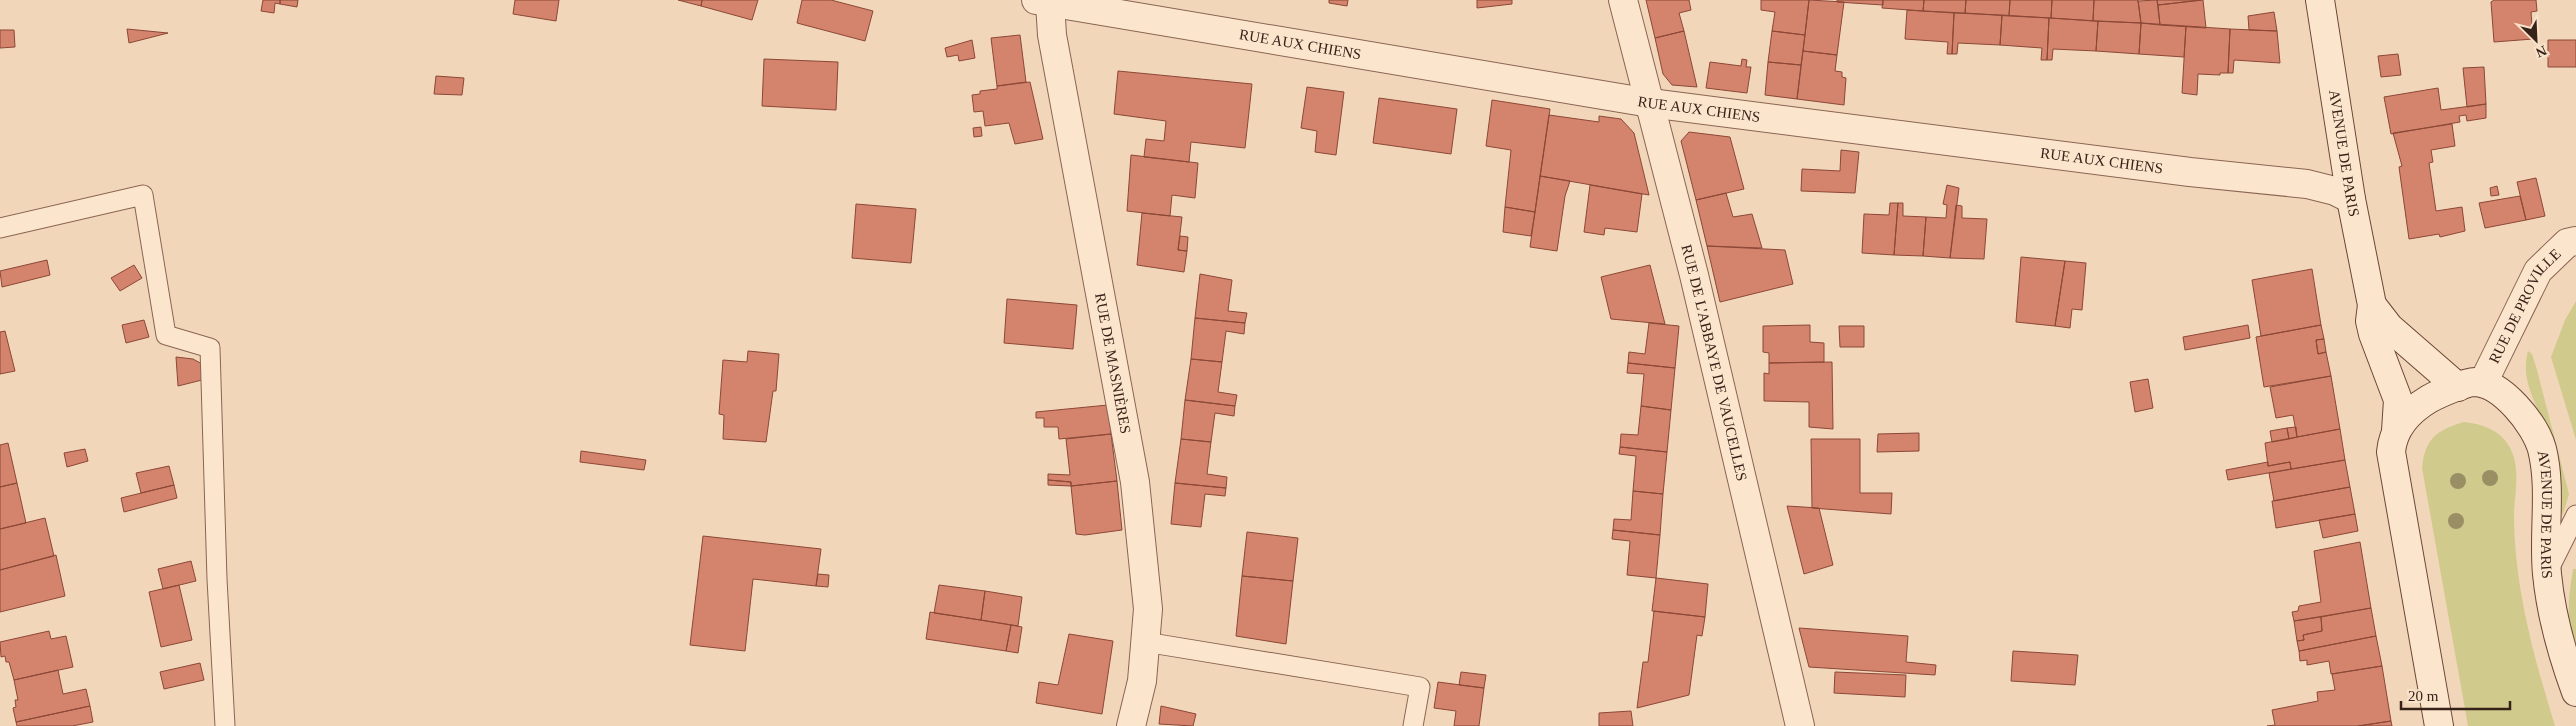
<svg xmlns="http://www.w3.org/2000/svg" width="2576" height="726" font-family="'Times New Roman',serif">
<rect width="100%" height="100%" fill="#f2d6ba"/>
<!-- grass -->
<path fill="#d0cb8d" d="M2576,301V440L2551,357L2565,320Z
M2528,351L2532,354L2537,370L2569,494L2563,514L2560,512C2557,490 2555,468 2551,447C2545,413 2518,387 2528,351Z
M2464,422C2482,424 2500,430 2509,446C2521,466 2515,492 2514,513C2514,587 2534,657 2555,726H2468L2422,468C2425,438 2437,430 2464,422Z
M2573,569H2576V656C2567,621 2567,605 2573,569Z"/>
<!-- building -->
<path fill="#d4836c" stroke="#8b4836" d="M263,0H280V4L275,3L274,13L261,11Z
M280,0H298L297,7L280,4Z
M515,0H559L556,21L513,14Z
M678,0H702L701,6Z
M702,0H758L752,20L701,6Z
M802,0H831L873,11L865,41L797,23Z
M1329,0H1348L1347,6L1329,3Z
M1477,0H1512V4L1477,8Z
M1646,0H1689L1691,10L1679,13L1684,31L1655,38Z
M1761,0H1809L1805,35L1772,31L1775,12L1761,10Z
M1809,0L1844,2L1837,55L1803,51Z
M1837,0H1883V5L1837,2Z
M1883,0H1924L1923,11L1882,8Z
M1924,0H1966L1965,13L1923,11Z
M1966,0H2010L2009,16L1965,13Z
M2010,0H2052L2051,18L2009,16Z
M2052,0H2094L2093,21L2051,18Z
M2094,0H2138L2141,23L2093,21Z
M2157,0H2201L2158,5Z
M2157,0L2160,25L2141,23L2138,1Z
M2203,0L2206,28L2160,25L2158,5Z
M2494,0H2536L2537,11L2531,12L2533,39L2494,42L2491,2Z
M1907,10L1954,13L1952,54H1947L1948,42L1905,39Z
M2274,12L2277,31L2249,30L2248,16Z
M1954,13L2002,15L2000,45L1958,43L1957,54H1952Z
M2002,15L2049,18L2047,60H2041L2042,48L2000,45Z
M2049,18L2098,21L2096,51L2053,49L2052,60H2047Z
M2098,21L2141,23L2139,54L2096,51Z
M2141,23L2186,26L2184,57L2139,54Z
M2186,26L2230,29L2228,73H2220V75L2198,74L2197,95L2182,93Z
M127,29L168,33L129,43Z
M2230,29L2277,31L2280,63L2234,60L2233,73H2228Z
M0,30H14L15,47L0,48Z
M1684,31L1697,87L1672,85L1663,74L1655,38Z
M1772,31L1805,35L1801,65L1768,62Z
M1020,35L1026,82L997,86L991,38Z
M972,40L975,58L959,61L958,55L947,57L945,48Z
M2548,40H2576V67H2548Z
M1803,51L1837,55L1835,71L1842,72V77L1846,78L1844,105L1797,99Z
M2398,54L2401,75L2381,77L2378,56Z
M764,59L838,62L836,110L762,106Z
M1742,59L1747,60L1746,67H1751L1747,93L1706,88L1710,62L1741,66Z
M1768,62L1801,65L1797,99L1765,95Z
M2484,67L2486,104L2467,107L2463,68Z
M1118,71L1252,84L1245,148L1191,142L1189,162L1144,157L1146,139L1164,141L1166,121L1114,114Z
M436,76L464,78L462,95L434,94Z
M1030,82L1043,139L1015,144L1009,123L985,126L983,111L974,112L972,95L980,94V91L997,89V86Z
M1307,87L1344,92L1336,155L1315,152L1317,131L1301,128Z
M2438,88L2441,110L2486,104V118L2467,121L2466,115L2459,116L2460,122L2391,134L2384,97Z
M1379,98L1457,109L1451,154L1373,143Z
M1492,100L1550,109L1535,212L1505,207L1511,150L1486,146Z
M1549,115L1599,122V116L1621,119L1634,133L1649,195L1540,176Z
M2452,124L2455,146L2431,150L2433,162L2429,163L2436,211L2462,207L2465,231L2440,237L2439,234L2409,239L2399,167L2402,166L2393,133Z
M981,127L982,136L974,137L973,128Z
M1689,132L1730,137L1744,189L1696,200L1681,141Z
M1841,150L1859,152L1855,193L1801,191L1802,169L1840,171Z
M1131,155L1198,163L1195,198L1172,195L1170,216L1127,211Z
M1540,176L1570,181L1565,196L1557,251L1530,247Z
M2536,178L2545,216L2526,220L2517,182Z
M1590,185L1642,194L1637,232L1605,228L1604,235L1584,232Z
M1947,185L1959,188L1950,258L1923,256L1926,217L1946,218L1947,205L1943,204Z
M2497,186L2499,195L2491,196L2490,188Z
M1726,193L1733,217L1752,214L1762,248L1707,246L1696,200Z
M2520,196L2526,220L2485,228L2479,203Z
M1890,203H1898L1894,255L1862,253L1864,214L1889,215Z
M1898,203H1903V216L1926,217L1923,256L1894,255Z
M856,204L916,209L911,263L852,258Z
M1956,205L1962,206V218L1987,219L1984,259L1950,258Z
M1505,207L1535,212L1531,236L1503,232Z
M1142,213L1182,217L1178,250L1187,251L1184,272L1137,265Z
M1180,236L1188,237L1187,251L1178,250Z
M1707,246L1785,250L1793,284L1720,302Z
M2021,257L2065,261L2055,326L2016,322Z
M47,260L50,275L2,287L0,271Z
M2065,261L2086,263L2082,310L2072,309L2070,328L2055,326Z
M134,265L142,278L120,291L111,278Z
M1650,265L1665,324L1611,319L1601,277Z
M2312,269L2321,325L2261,336L2252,280Z
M1200,274L1232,280L1228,311L1247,313L1245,323L1195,318Z
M1007,299L1077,305L1073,349L1004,343Z
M1195,318L1245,323L1244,334L1226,331L1222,362L1191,359Z
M144,320L149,337L126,343L122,325Z
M1649,323L1679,326L1675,368L1628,363L1629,352L1645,354Z
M1810,325V342L1824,343V362L1769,363V353L1763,352V326Z
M2248,325L2250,338L2185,350L2183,337Z
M2321,325L2324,339L2316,340L2318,354L2326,352L2331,376L2264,387L2256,337Z
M1839,326H1864V347H1840Z
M5,331L15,371L0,374V332Z
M2324,339L2326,352L2318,354L2316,340Z
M748,351L779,354L776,391H773L766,442L723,439L724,415L719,414L723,360L747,362Z
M176,357L193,359L202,364V380L178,386Z
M1191,359L1222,362L1218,392L1237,395L1235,406L1185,400Z
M1832,362L1833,429L1809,427V402L1764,401V373L1769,374V363Z
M1628,363L1675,368L1671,410L1641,406L1644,374L1627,373Z
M2331,376L2340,429L2297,437L2293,415L2276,418L2270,387Z
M2148,379L2153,408L2135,412L2130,382Z
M1185,400L1235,406L1234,416L1215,413L1211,442L1181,439Z
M1108,405L1111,434L1059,439L1058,427H1044V418H1036V412Z
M1641,406L1671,410L1667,452L1620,447L1621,434L1638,435Z
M2296,427L2297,437L2289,439L2287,428Z
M2287,428L2289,439L2272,442L2270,431Z
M2340,429L2345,460L2291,469L2290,462L2268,466L2265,443Z
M1919,433V451L1877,452L1878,434Z
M1111,434L1117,481L1071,486V482L1048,480V474L1070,475L1066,439Z
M1181,439L1211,442L1207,474L1227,477L1226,488L1175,483Z
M1811,439H1860V493H1892L1891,514L1812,508Z
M8,443L17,483L0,487V445Z
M1620,447L1667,452L1663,494L1633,491L1636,456L1619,454Z
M85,449L88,461L67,467L64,453Z
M581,451L646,460L644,470L580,462Z
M2345,460L2350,487L2274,501L2269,473Z
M2268,462V466L2290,462L2291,469L2228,480L2226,470Z
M169,466L174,485L141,493L136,473Z
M1048,480L1071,482V486L1048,485Z
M1117,481L1122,530L1085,535L1076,534L1071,486Z
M17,483L26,523L0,529V487Z
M1175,483L1226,488L1225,496L1205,494L1201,527L1171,524Z
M174,485L177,498L124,512L121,498Z
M2350,487L2355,514L2276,528L2272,501Z
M1633,491L1663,494L1660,535L1613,530L1614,519L1631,520Z
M1787,506L1819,508L1833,565L1804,574Z
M2355,514L2358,531L2323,538L2319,520Z
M45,518L54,556L0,570V529Z
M1613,530L1660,535L1656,578L1627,575L1630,541L1612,539Z
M1247,532L1298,538L1293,581L1242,576Z
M703,536L821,549L816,586L753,579L745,651L690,645Z
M2360,542L2371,608L2294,621L2292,612L2298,611L2299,606L2321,602L2314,551Z
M56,555L65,596L0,612V570Z
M191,561L196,581L163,589L158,569Z
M818,574L829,575L828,587L816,586Z
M1242,576L1293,581L1286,644L1236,636Z
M1656,578L1708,584L1705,617L1652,611Z
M179,585L192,640L161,647L149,592Z
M939,585L985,591L981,620L934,613Z
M985,591L1022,597L1018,626L981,620Z
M2371,608L2376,636L2299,651L2297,641L2304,640L2303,635L2322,631L2321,617Z
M1654,611L1705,617L1702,636L1697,635L1689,695L1637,708L1643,662H1648Z
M930,612L1011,625L1006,651L926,639Z
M2321,617L2322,631L2303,635L2304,640L2297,641L2294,621Z
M1011,625L1022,627L1018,653L1006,651Z
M1799,628L1908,636L1906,662L1936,665L1935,675L1809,667Z
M49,631L51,639L66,636L73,667L14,680L9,662H6L5,656L1,657L0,642Z
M1069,634L1113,641L1102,714L1036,703L1039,682L1058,685Z
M2376,636L2382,666L2331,674L2329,661L2307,665V660L2300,661L2299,651Z
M2013,651L2078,655L2075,685L2011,681Z
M200,663L204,680L164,689L160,672Z
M2382,666L2391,721L2358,726H2267L2275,725L2272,710L2318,701L2317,692L2335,690L2332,674Z
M58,670L63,694L86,689L90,706L16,722L13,708L16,707L15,700H18L14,680Z
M1461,672L1486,675L1484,688L1459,685Z
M1835,672L1906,675L1905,697L1834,693Z
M1438,682L1484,688L1479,726H1454L1456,711L1434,708Z
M90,706L93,722L72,726H17L16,722Z
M1161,706L1196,714L1193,726L1159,724Z
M1631,711L1633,726H1599V713Z
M2391,721L2392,726H2358Z"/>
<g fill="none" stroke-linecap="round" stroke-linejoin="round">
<defs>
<path id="lane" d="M0,228L143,195L166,335L210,348L217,579L225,726
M2549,569L2576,515
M1145,642L1420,687L1413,726"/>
<g id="street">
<path id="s1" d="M1036,0L1650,103L2190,172L2307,184L2335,191L2351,199"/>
<path id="s2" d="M1623,0L1694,275L1800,726"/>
<path id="s3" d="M1050,3L1052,35L1135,482L1148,609L1142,681L1131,726"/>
<path id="s4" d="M2483,383L2538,271L2567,243L2576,241"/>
</g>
<g id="secondary">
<path id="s5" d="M2320,0L2351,199L2372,305L2370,321L2373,334L2398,400L2396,431"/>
<path d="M2372,305L2389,327L2458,387"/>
<path id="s6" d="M2439,726L2391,452C2393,428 2409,411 2429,399C2438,394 2465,382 2475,382C2502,383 2535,424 2542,449C2552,489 2543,533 2547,574C2551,615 2562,654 2576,692"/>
</g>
</defs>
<!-- lane casing -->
<use href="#lane" stroke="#8a6553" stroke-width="21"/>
<!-- street casing -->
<use href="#street" stroke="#8a6553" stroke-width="30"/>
<!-- secondary casing -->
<use href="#secondary" stroke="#6b4736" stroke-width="30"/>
<!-- lane -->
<use href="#lane" stroke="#fce5cd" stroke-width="19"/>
<!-- street -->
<use href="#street" stroke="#fce5cd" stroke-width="28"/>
<!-- secondary -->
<use href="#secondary" stroke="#fce5cd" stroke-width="28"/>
</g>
<!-- trees -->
<g fill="#9a8f64">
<circle cx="2490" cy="478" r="8"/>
<circle cx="2458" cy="481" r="8"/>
<circle cx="2456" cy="521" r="8"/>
</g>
<g text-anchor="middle" stroke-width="5" stroke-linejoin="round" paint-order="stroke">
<!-- street labels -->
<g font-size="15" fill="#372219" stroke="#f9e2ca">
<text dy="5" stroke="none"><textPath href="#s1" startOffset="268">RUE AUX CHIENS</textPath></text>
<text dy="5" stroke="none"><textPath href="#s1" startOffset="672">RUE AUX CHIENS</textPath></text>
<text dy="5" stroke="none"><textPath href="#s5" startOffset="155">AVENUE DE PARIS</textPath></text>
<text dy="5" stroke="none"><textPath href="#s1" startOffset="1078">RUE AUX CHIENS</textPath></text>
<text dy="5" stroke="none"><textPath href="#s4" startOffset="88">RUE DE PROVILLE</textPath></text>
<text dy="5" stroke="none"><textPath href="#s2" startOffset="374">RUE DE L'ABBAYE DE VAUCELLES</textPath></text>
<text dy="5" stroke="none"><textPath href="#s3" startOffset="366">RUE DE MASNIÈRES</textPath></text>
<text dy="5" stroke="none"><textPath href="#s6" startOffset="560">AVENUE DE PARIS</textPath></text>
</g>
</g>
<!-- north arrow -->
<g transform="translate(2536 40) rotate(156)" stroke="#f9e2ca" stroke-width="4" paint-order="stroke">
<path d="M0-4L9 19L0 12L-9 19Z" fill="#372219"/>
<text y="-8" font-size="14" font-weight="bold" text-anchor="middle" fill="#372219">N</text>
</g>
<!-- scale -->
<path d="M2401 701v8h109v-8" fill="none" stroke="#372219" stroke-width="2.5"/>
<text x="2408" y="701" font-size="15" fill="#372219" stroke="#f9e2ca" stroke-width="4" paint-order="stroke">20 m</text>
</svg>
